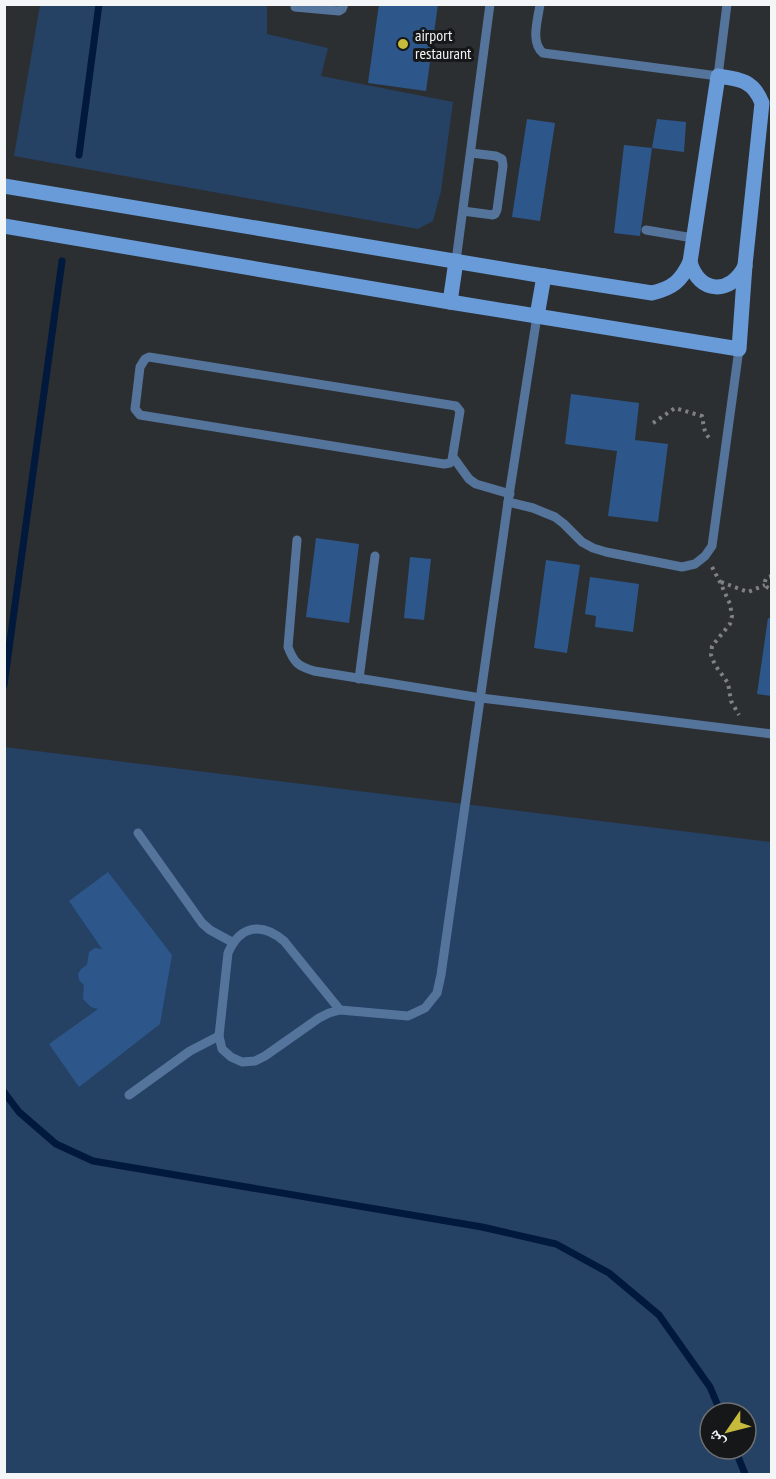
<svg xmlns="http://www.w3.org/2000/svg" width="776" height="1479" font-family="'PT Sans Narrow','Noto Naskh Arabic',sans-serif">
<rect width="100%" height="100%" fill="#2c2f32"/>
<g fill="#254164" fill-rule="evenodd">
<polygon points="40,5 267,5 267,34 328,48 321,76 453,102 441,191 433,221 418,229 14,156"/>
<path d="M4,747L771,842V1474H5ZM710,1413H746V1449H710Z"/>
</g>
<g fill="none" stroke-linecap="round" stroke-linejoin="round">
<g stroke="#00193c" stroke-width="7">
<polyline points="79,155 99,4"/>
<polyline points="4,685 62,261"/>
<polyline points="4,1092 19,1112 56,1144 93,1161 482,1227 556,1244 609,1273 659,1315 710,1387 721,1413"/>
<polyline points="735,1449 745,1474"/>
</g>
</g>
<g fill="#2d578a">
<polygon points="379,4 438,4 426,91 368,83"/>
<polygon points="527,119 555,123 540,221 512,217"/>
<polygon points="657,119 686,122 684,152 652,148"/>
<polygon points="624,145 652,148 640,236 614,233"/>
<polygon points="571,394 639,403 635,440 668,444 658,522 608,516 617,451 565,444"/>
<polygon points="316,538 359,544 349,623 306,617"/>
<polygon points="410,557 431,559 424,620 404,618"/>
<polygon points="546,560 580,565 567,653 534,648"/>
<polygon points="590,577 639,584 633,632 595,627 596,616 585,614"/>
<polygon points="768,618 772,619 772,696 757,694"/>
<polygon points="108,872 172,955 160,1024 79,1087 49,1044 98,1009 91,1007 83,999 84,985 79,980 78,974 81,969 87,965 89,952 95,948 102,949 69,901"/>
</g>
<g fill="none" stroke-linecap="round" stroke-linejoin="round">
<g stroke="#7f8184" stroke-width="4" stroke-dasharray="3 4.5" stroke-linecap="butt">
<path d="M653,423L675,408L702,416C704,426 703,432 711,440"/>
<polyline points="712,567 720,582 730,604 732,616 730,624 712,646 711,655 715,665 728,683 731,701 739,715"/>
<path d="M772,576L767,577C763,583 765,588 772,589"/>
<polyline points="721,582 748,592 765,585"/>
</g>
<g stroke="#55749b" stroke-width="9">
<path d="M540,4C538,20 530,42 543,53L718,76L727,4"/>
<polyline points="295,7 339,11 342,9 344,4"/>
<polyline points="463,211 493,215 495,214 497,210 503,166 502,159 496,156 471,153"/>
<polyline points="646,230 693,238"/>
<polyline points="456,261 490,4"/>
<polygon points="149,357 456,406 460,411 452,460 450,463 444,464 140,415 135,409 140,367 145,359"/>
<polyline points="453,457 469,479 476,484 510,494"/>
<polyline points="508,502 533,508 555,517 564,524 582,542 593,548 606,552 682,567 695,564 705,556 712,546 739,349"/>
<path d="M297,540L288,647C294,663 298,666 314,671L481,698L772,734"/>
<polyline points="359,679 375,556"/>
<polyline points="138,833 202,923 210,930 232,942"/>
<path d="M340,1010L284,941C262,922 240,925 228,953L219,1036L222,1049L231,1057L242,1062L255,1061L265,1056L319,1018L329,1013L340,1010L408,1016L425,1008L437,993L441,975L508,502L537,316"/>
<polyline points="129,1095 190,1051 219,1036"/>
</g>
<g stroke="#699bd8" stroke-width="15">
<path d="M4,186L544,276L652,293C673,288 681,281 690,262L718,76C739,79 753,80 762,103L745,265L739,349L450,302L4,226"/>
<path d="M690,262C699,294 731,295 745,266"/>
<polyline points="450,302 456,261"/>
<polyline points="537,316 544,276"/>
</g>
</g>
<circle fill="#c6bb3c" stroke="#151718" stroke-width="2" cx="403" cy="44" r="6"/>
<g text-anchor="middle" stroke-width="6" stroke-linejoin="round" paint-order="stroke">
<g font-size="16" fill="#f3f5f7" stroke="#151718" text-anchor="start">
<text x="415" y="41">airport<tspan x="415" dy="18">restaurant</tspan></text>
</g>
</g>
<rect width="776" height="1479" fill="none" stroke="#f3f5f7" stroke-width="12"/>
<g transform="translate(728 1431) rotate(235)"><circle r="28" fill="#151718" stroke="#6e7071" stroke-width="1.5"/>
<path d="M0-4.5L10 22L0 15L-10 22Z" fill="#c6bb3c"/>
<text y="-9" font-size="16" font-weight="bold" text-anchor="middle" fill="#f3f5f7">ش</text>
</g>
</svg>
